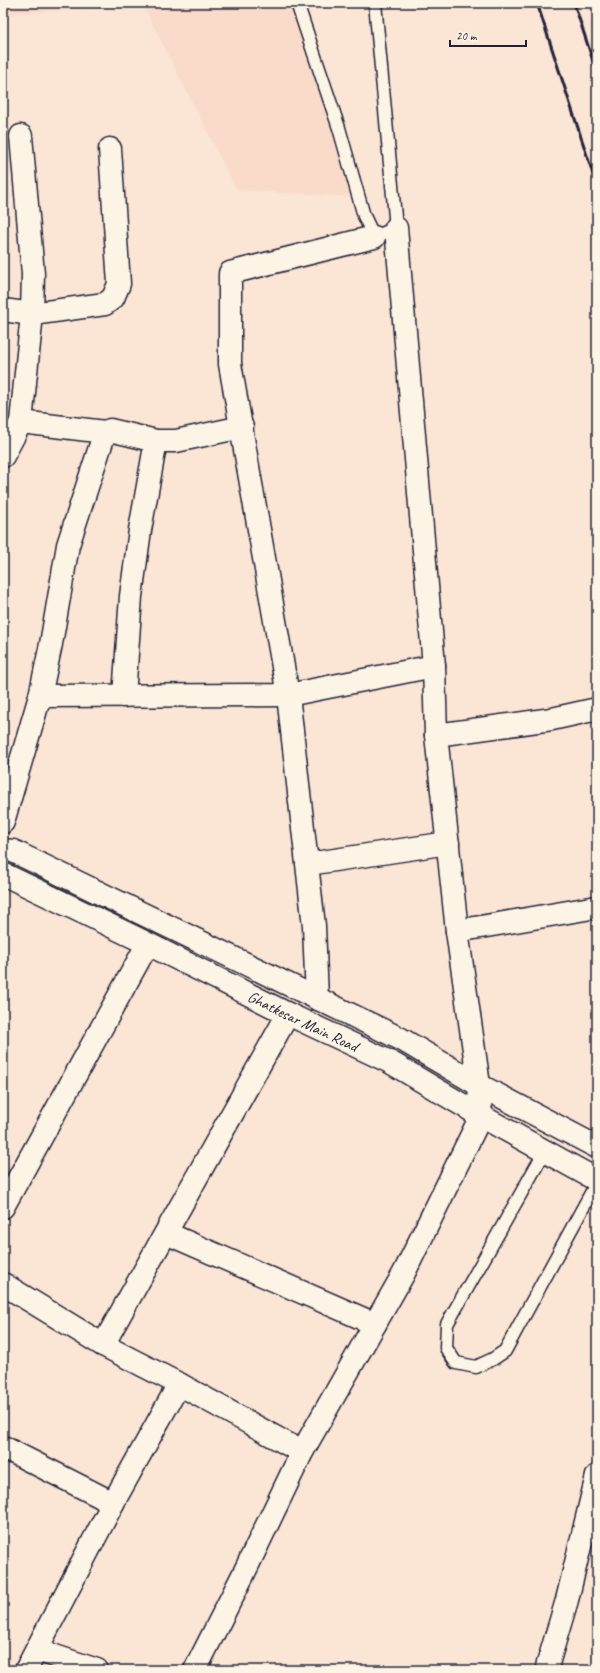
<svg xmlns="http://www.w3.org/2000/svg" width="600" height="1673" font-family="Caveat,sans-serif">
<rect width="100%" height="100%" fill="#fbe5d4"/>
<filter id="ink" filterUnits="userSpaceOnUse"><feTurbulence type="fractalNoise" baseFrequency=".025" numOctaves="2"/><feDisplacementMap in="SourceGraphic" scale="8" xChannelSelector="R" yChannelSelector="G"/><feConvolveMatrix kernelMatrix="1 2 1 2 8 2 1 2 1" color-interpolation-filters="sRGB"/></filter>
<g filter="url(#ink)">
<polygon fill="#fadac8" points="3,3 293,3 358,197 237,190 143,5 3,14"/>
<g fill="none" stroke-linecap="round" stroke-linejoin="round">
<g stroke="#22223b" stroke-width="15">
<g id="lane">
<polyline points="297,3 339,128 364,216 374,237 396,228 375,3"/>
<polyline points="545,1151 447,1324 446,1348 456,1363 476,1367 493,1359 505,1351 597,1182"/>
</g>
</g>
<g stroke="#22223b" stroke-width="25">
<g id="street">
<polyline points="3,310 32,314 105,304 113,298 119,284 110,149"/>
<polyline points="21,422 105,432"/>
<polyline points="3,456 21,422 32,314 33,274 21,136"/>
<polyline points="40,696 288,695 434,666"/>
<polyline points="124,696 131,596 140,530 156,441"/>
<polyline points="436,735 552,719 597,709"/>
<polyline points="3,822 40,696 51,644 68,545 105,432 110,430 156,441 176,441 242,427"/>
<polyline points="308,864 448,843"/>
<polyline points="457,931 597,907"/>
<polyline points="317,999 314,926 288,695 230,364 230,273 374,237"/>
<polyline points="288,1014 103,1345 179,1384 302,1452"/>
<polyline points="3,1207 147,945"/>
<polyline points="166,1233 375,1324"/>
<polyline points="3,1284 103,1345"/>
<polyline points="3,1447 113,1503"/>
<polyline points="37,1650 97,1670"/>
<polyline points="26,1670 113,1503 179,1384"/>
<polyline points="195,1670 243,1575 302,1452 404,1273 481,1116 479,1085 457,931 436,735 434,666 396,228"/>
<polyline points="549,1670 547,1667 567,1600 597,1476"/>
</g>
</g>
<g stroke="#22223b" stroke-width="25">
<g id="secondary">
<polyline points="3,850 13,851 401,1039 479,1085 597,1147"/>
<path id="s1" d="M3,874L136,938L288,1014L390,1062L481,1116L597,1180"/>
</g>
</g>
<use href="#lane" stroke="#fcf5e5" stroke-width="12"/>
<use href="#street" stroke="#fcf5e5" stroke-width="22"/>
<use href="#secondary" stroke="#fcf5e5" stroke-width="22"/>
<g stroke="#22223b" stroke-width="3">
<polyline points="537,3 597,186"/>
<polyline points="574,3 597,73"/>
</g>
</g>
</g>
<g text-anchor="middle" stroke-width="3.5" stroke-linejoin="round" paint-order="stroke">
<g font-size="16" fill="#22223b" stroke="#fcf5e5">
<text dy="6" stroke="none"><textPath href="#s1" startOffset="334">Ghatkesar Main Road</textPath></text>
</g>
</g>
<rect width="600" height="1673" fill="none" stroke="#fcf5e5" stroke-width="16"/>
<rect x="8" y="8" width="584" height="1657" fill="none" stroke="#22223b" stroke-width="1.5" filter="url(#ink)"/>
<path d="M450 40v6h76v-6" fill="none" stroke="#22223b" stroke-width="2"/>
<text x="456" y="40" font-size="12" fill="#22223b" stroke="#fcf5e5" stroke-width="3" paint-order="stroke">20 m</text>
</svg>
